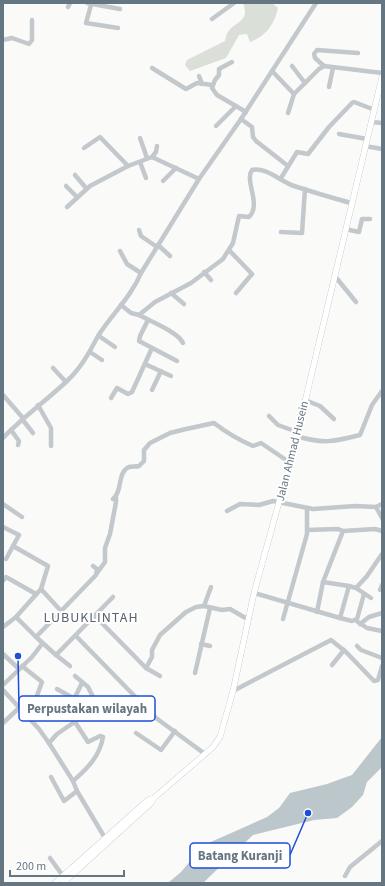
<svg xmlns="http://www.w3.org/2000/svg" width="385" height="886" font-family="'Source Sans 3',sans-serif">
<rect width="100%" height="100%" fill="#fafaf8"/>
<path fill="#dadfd7" d="M243,3H272L278,8C274,25 266,36 250,42L247,34L239,35L226,58L190,71L185,65L187,60L225,41C226,38 226,34 228,32C237,20 250,22 243,3Z"/>
<polygon fill="#bbc7cb" points="382,737 382,767 367,782 363,795 352,807 337,818 314,820 253,835 203,883 168,883 181,872 204,845 267,817 279,808 290,793 327,784 352,775"/>
<g fill="none" stroke-linecap="round" stroke-linejoin="round">
<g stroke="#b5babe" stroke-width="6">
<g id="major">
<polyline points="55,883 148,800 154,798"/>
<polyline points="63,883 151,803 154,798 213,747 220,737 233,691 254,593 295,444 382,77"/>
</g>
</g>
<g stroke="#c3c8cc" stroke-width="4.5">
<polyline points="87,3 120,9"/>
<polyline points="91,5 86,23 118,28"/>
<polyline points="68,7 70,3"/>
<polyline points="212,19 234,3"/>
<polyline points="3,40 12,38 29,44 32,40 32,20"/>
<polyline points="232,62 219,69 219,75 215,80 212,88 217,95 246,112"/>
<polyline points="292,66 305,83"/>
<polyline points="324,66 315,58 314,54 317,50 358,53"/>
<polyline points="152,68 186,89 197,83 212,85"/>
<polyline points="272,71 294,94 319,69 324,66 382,73"/>
<polyline points="199,76 202,84"/>
<polyline points="329,87 333,68"/>
<polyline points="288,113 294,94"/>
<polyline points="241,119 252,127 253,137 256,141 288,166"/>
<polyline points="372,122 382,123"/>
<polyline points="216,126 236,106"/>
<polyline points="339,134 367,139"/>
<polyline points="140,138 147,158"/>
<polyline points="365,146 382,149"/>
<polyline points="84,148 100,137 128,166"/>
<polyline points="152,157 199,179"/>
<polyline points="140,162 146,178"/>
<polyline points="75,175 86,188"/>
<polyline points="281,178 297,152 308,154 329,127 352,103 354,102 375,110"/>
<polyline points="163,181 176,168"/>
<polyline points="66,186 77,197"/>
<polyline points="67,207 90,186 128,166 152,157 156,152 157,146"/>
<polyline points="345,229 359,232 362,219 370,219"/>
<polyline points="139,230 141,236 157,247"/>
<polyline points="281,232 302,233 305,189"/>
<polyline points="158,245 170,256"/>
<polyline points="229,250 252,274 236,293"/>
<polyline points="120,251 127,264 141,273"/>
<polyline points="204,272 211,280"/>
<polyline points="334,275 356,302"/>
<polyline points="171,293 184,304"/>
<path d="M121,305L131,313L139,315L155,302L191,283L223,259L233,243L239,216L249,217C262,204 244,181 252,170C267,167 281,182 294,186C313,192 332,198 351,203"/>
<path d="M139,315C150,321 178,332 183,343"/>
<polyline points="148,320 140,336 139,341 177,361"/>
<polyline points="99,336 115,347"/>
<polyline points="90,352 102,360"/>
<polyline points="145,364 171,376"/>
<polyline points="53,368 66,382"/>
<polyline points="152,390 161,371"/>
<polyline points="3,395 23,418"/>
<polyline points="111,398 117,388 128,394 132,392 152,348"/>
<polyline points="305,400 320,406 334,419"/>
<polyline points="38,405 51,428 51,446"/>
<polyline points="269,416 278,425 297,432"/>
<polyline points="22,419 33,433"/>
<polyline points="11,430 19,441 18,445"/>
<path d="M296,436C323,444 333,442 360,435L372,405L382,391"/>
<path d="M3,438C23,417 46,401 67,381C81,368 89,353 98,336C112,314 131,297 141,273L199,179L241,119L316,3"/>
<path d="M113,499C123,491 117,472 129,467C132,466 136,467 139,466L144,461V450L150,443L170,433L186,429L214,423C227,433 239,440 253,446L261,443L289,462"/>
<polyline points="3,504 22,517"/>
<polyline points="376,507 382,518"/>
<polyline points="227,511 240,504 259,505 273,501 313,509 355,506 376,507 382,504"/>
<polyline points="3,527 19,535 6,559"/>
<polyline points="307,530 338,529 343,531"/>
<polyline points="13,546 48,566 41,589 16,617 36,637"/>
<polyline points="93,566 97,569 96,575 36,637 56,655 113,597"/>
<polyline points="97,573 105,562 105,548 110,534 116,502 116,497"/>
<polyline points="3,581 6,577 36,594"/>
<polyline points="323,582 349,586"/>
<polyline points="356,588 371,598"/>
<polyline points="41,589 61,611"/>
<polyline points="380,590 382,585"/>
<polyline points="254,593 340,618 349,586 356,588 367,576 382,554"/>
<polyline points="204,606 211,587"/>
<polyline points="317,612 323,582 343,531 375,529 382,531"/>
<polyline points="95,616 146,668 160,676"/>
<polyline points="340,618 352,621 357,619 364,594"/>
<polyline points="283,619 307,534 307,508"/>
<polyline points="355,620 367,628 382,631"/>
<polyline points="360,624 369,617 382,613"/>
<polyline points="3,627 16,617"/>
<polyline points="76,636 156,718 205,754"/>
<polyline points="201,644 210,646"/>
<polyline points="357,646 361,650 382,658"/>
<polyline points="3,654 19,669"/>
<polyline points="56,655 70,666"/>
<polyline points="332,665 344,650"/>
<polyline points="22,666 42,682 35,701 24,713"/>
<polyline points="146,668 152,657 152,650 160,635 186,612 196,607 204,606 222,610 230,609 249,620"/>
<polyline points="195,673 210,608"/>
<polyline points="75,676 88,687 98,707"/>
<polyline points="3,685 32,657 42,644"/>
<polyline points="57,689 75,699"/>
<polyline points="3,690 39,729 49,743 73,781 77,791 105,838"/>
<polyline points="233,691 331,640 346,652 374,681 378,680 382,666"/>
<polyline points="67,713 82,683"/>
<polyline points="3,723 19,708"/>
<polyline points="136,733 161,750 175,731"/>
<polyline points="49,743 57,734 107,700 115,701 123,710"/>
<polyline points="51,777 64,801 77,791"/>
<path d="M73,781C87,769 100,756 103,737L100,736L88,742L75,722"/>
<polyline points="50,858 63,876"/>
<polyline points="345,876 350,867 382,841"/>
</g>
<use href="#major" stroke="#fff" stroke-width="5.5"/>
</g>
<g text-anchor="middle" stroke-width="4" stroke-linejoin="round" paint-order="stroke">
<g font-size="12" fill="#657683" stroke="#fff">
<text transform="translate(292 451) rotate(-76)" y="4">Jalan Ahmad Husein</text>
</g>
<g font-size="14" letter-spacing="1" fill="#57646e" stroke="#fff">
<text x="91" y="622">LUBUKLINTAH</text>
</g>
</g>
<path fill="none" stroke="#1d4ed8" stroke-width="1.5" d="M18 656L19 709M308 813L290 855"/>
<g fill="#1d4ed8" stroke="#fff" stroke-width="1.5">
<circle cx="18" cy="656" r="4"/>
<circle cx="308" cy="813" r="4"/>
</g>
<g fill="#fff" stroke="#1d4ed8" stroke-width="1.5">
<rect x="19" y="696" width="136" height="25" rx="4"/>
<rect x="190" y="843" width="100" height="25" rx="4"/>
</g>
<g font-size="13" text-anchor="middle" font-weight="bold" fill="#657683">
<text x="87" y="713">Perpustakan wilayah</text>
<text x="240" y="860">Batang Kuranji</text>
</g>
<rect width="385" height="886" fill="none" stroke="#657683" stroke-width="8"/>
<path d="M10 870v6h114v-6" fill="none" stroke="#657683" stroke-width="2"/>
<text x="16" y="870" font-size="12" fill="#657683" stroke="#ffffff" stroke-width="3" paint-order="stroke">200 m</text>
</svg>
